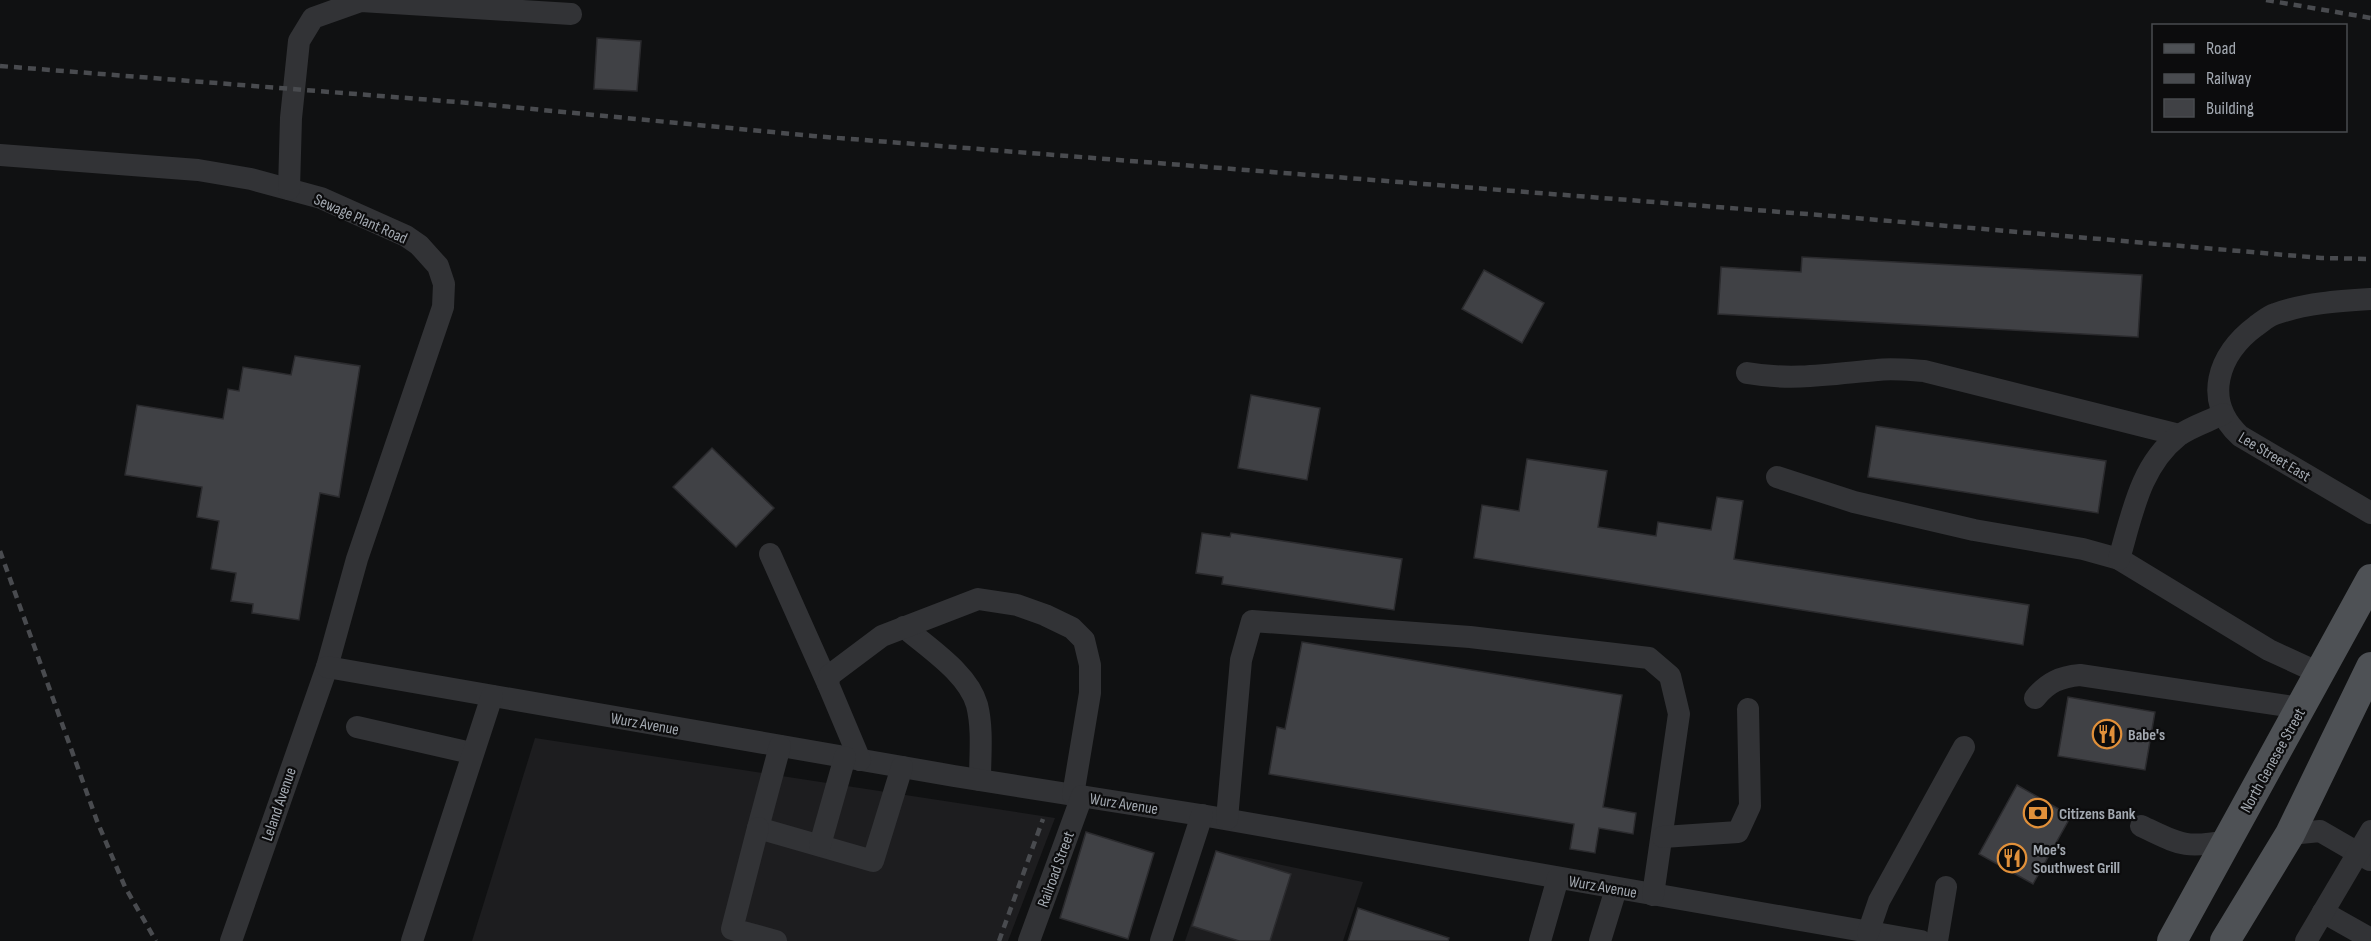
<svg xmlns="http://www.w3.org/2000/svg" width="2371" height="941" font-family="'Sofia Sans Condensed',sans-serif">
<rect width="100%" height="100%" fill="#101112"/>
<g fill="#1d1d1f">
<polygon points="535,738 1055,818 1008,941 472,941"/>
<polygon points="1216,851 1363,882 1343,941 1185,941"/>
</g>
<g fill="#404145" stroke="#2b2b2e" stroke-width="1.5">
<polygon points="597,38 641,41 637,91 594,89"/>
<polygon points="1802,257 2142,275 2138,337 1718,314 1721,267 1801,272"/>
<polygon points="1484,270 1544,303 1522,343 1462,309"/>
<polygon points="295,356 360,366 339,497 320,493 299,620 252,613 253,604 231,601 236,573 211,569 219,521 197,517 202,487 125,475 137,405 223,419 228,389 239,391 243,367 291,375"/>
<polygon points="1251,395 1320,408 1307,480 1238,468"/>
<polygon points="1876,426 2106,461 2098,513 1868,477"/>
<polygon points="712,448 774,508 736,547 673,487"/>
<polygon points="1527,459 1607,471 1598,527 1656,536 1658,522 1711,530 1717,497 1743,501 1734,559 2029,605 2023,645 1474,558 1482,505 1519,511"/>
<polygon points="1202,533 1230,537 1231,533 1402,559 1394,610 1222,584 1223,577 1196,573"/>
<polygon points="1302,642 1622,695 1603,807 1636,813 1633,834 1599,828 1595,853 1570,849 1574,824 1269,774 1277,727 1285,729"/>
<polygon points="2068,697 2155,712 2145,770 2058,756"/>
<polygon points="2017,785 2071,816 2033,884 1979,854"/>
<polygon points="1086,832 1154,853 1128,939 1060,918"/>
<polygon points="1216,851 1291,874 1270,941 1239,941 1192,926"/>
<polygon points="1358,908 1449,938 1448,941 1348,941"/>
</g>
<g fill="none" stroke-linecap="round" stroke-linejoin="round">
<g stroke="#323336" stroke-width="22">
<polyline points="0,155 198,170 251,179 321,198 406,236 419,245 438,266 444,284 443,307 357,559 327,667 231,941"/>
<polyline points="289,189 291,118 299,41 313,18 361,1 571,14"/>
<path d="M2371,299C2339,301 2306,303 2275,314C2268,316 2262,322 2256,326C2218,354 2202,401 2240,436L2371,513"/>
<path d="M1747,373C1792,381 1832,374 1877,370C1892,368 1908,370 1924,371L2179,435"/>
<polyline points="1777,477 1854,502 1974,530 2083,549 2119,559 2269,650 2319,673"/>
<polyline points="770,554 828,684"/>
<path d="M2119,559C2132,515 2140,466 2178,436C2190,427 2209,421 2223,414"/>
<path d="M904,627C928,648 968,673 977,705C983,729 980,756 980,780"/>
<polyline points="327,667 954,776 1207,816 1921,941"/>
<path d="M2035,698C2048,682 2060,677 2080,675L2301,708"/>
<polyline points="357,727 471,753"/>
<polyline points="780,746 758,828 873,861 902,767"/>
<polyline points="860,760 828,684 830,675 882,636 978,599 1017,605 1045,615 1072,628 1084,640 1090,665 1090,693 1073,795"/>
<polyline points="1227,819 1241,660 1252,621 1470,637 1649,658 1670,676 1679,714 1653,895"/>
<path d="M2141,826C2180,844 2183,849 2227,841"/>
<polyline points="758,828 732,929 776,941"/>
<polyline points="2290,834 2320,831 2370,860"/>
<polyline points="1663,837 1738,832 1750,806 1748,709"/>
<polyline points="820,845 845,757"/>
<polyline points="2323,912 2371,939"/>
<polyline points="1868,933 1879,901 1964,747"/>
<polyline points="412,941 492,696"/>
<polyline points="1029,941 1082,796"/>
<polyline points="1161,941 1202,815"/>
<polyline points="1540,941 1558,878"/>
<polyline points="1600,941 1616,889"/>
<polyline points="1937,941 1946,887"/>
<polyline points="2306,941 2371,831"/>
</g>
<g stroke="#4e5155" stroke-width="30">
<polyline points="2172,941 2371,579"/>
<polyline points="2225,941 2290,834 2371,667"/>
</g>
<g stroke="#494b4f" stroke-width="4.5" stroke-dasharray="8 6" stroke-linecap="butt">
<polyline points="2266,0 2371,18"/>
<polyline points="0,66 470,103 813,136 1832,216 2321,258 2371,259"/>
<polyline points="0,551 97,821 125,887 156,941"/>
<polyline points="999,941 1043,819"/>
</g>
</g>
<defs>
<g id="restaurant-ring" transform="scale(1.5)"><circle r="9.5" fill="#0c0c0d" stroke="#e1903a" stroke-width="1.5"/><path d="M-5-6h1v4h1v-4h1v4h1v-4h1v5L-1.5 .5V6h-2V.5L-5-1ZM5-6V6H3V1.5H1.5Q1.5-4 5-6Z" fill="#e1903a"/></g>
<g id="bank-ring" transform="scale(1.5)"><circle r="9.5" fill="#0c0c0d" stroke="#e1903a" stroke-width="1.5"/><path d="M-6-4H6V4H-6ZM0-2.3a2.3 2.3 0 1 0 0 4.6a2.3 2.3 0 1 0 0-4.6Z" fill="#e1903a"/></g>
</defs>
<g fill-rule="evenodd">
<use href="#restaurant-ring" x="2107" y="734"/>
<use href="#bank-ring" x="2038" y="813"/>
<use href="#restaurant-ring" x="2012" y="858"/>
</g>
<g text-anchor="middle" stroke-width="4.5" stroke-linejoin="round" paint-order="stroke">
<g font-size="16" fill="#a3a9b1" stroke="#0c0c0d">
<text transform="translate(361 218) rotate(24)" y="6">Sewage Plant Road</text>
<text transform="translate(2275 456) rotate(31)" y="6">Lee Street East</text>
<text transform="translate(645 723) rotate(10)" y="6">Wurz Avenue</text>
<text transform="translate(2272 760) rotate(-61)" y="6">North Genesee Street</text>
<text transform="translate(1124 803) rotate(9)" y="6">Wurz Avenue</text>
<text transform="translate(278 804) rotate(-71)" y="6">Leland Avenue</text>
<text transform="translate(1055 869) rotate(-70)" y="6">Railroad Street</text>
<text transform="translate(1603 886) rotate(10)" y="6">Wurz Avenue</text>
</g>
<g font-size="16" font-weight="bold" fill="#a3a9b1" stroke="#0c0c0d" text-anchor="start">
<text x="2128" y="740">Babe's</text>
<text x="2059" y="819">Citizens Bank</text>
<text x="2033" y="855">Moe's<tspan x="2033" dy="18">Southwest Grill</tspan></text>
</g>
</g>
<rect x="2152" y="24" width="195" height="108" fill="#0c0c0d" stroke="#484b4f" stroke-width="1.5"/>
<rect x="2164" y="44" width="30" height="9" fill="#4e5155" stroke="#484b4f" stroke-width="1.5"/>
<text x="2206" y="54" font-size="18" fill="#a3a9b1">Road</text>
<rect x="2164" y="74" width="30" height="9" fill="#494b4f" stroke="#484b4f" stroke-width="1.5"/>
<text x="2206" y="84" font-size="18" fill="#a3a9b1">Railway</text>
<rect x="2164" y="99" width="30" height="18" fill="#404145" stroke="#484b4f" stroke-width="1.5"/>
<text x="2206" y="114" font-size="18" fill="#a3a9b1">Building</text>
</svg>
